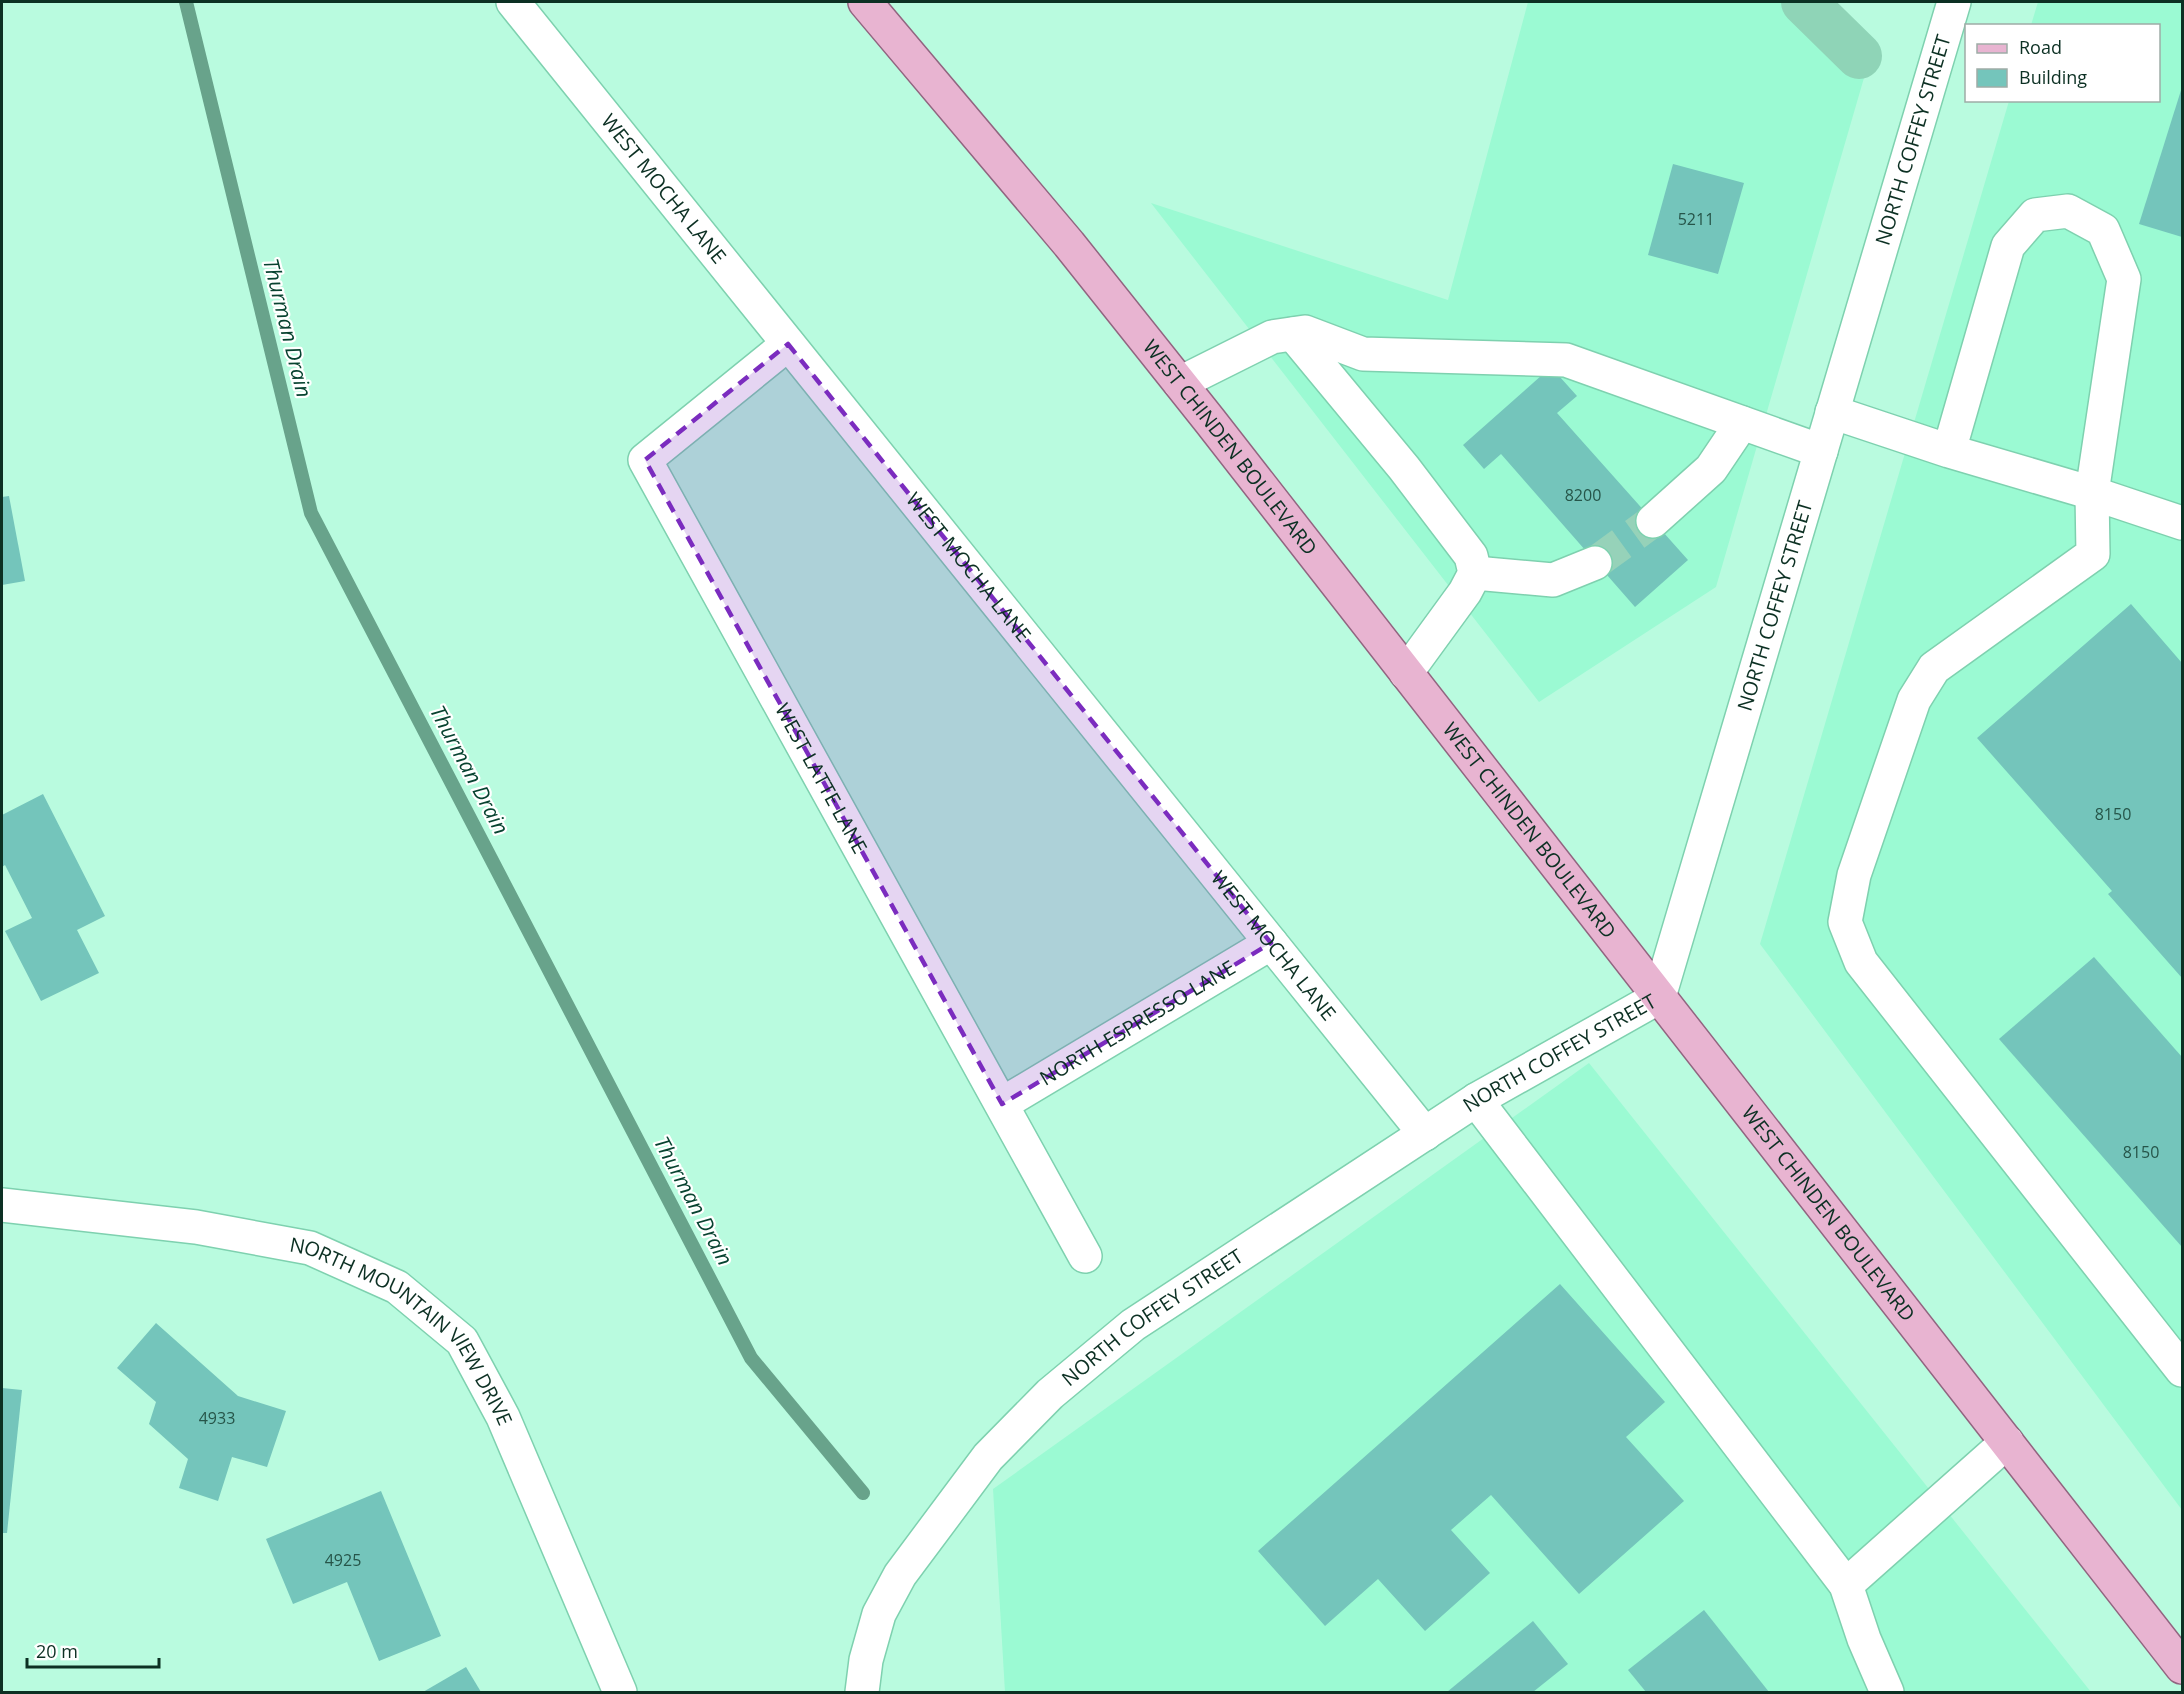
<svg xmlns="http://www.w3.org/2000/svg" width="2184" height="1694" font-family="'Open Sans',sans-serif">
<rect width="100%" height="100%" fill="#b9fbdf"/>
<g fill="#9bfad3">
<polygon points="1528,2 1821,2 1875,40 1716,587 1539,702 1151,203 1448,300"/>
<polygon points="2038,2 2182,2 2182,1510 1760,944 2009,101 2158,100 2158,26 2031,25"/>
<polygon points="1589,1063 2091,1692 1005,1692 993,1489"/>
</g>
<g fill="none" stroke-linecap="round" stroke-linejoin="round">
<polyline stroke="#68a38b" stroke-width="14" points="186,2 311,513 751,1358 863,1493"/>
<polyline stroke="#8fd4b7" stroke-width="46" points="1804,2 1859,56"/>
</g>
<g fill="#74c5bb">
<polygon points="2182,87 2182,237 2139,224"/>
<polygon points="1673,164 1744,183 1718,274 1648,255"/>
<polygon points="1551,367 1577,396 1557,413 1688,560 1635,607 1501,454 1484,469 1463,445"/>
<polygon points="9,496 25,581 2,585 2,497"/>
<polygon points="2131,604 2182,663 2182,978 2108,894 2112,891 1977,738"/>
<polygon points="43,794 105,916 77,930 99,973 41,1001 5,931 32,918 5,865 2,867 2,815"/>
<polygon points="2094,957 2182,1057 2182,1247 1999,1039"/>
<polygon points="1560,1284 1665,1402 1626,1437 1684,1501 1579,1594 1491,1495 1451,1530 1490,1573 1425,1631 1378,1579 1325,1626 1258,1551"/>
<polygon points="156,1323 238,1396 286,1411 267,1467 232,1457 218,1501 179,1488 188,1459 149,1424 156,1402 117,1368"/>
<polygon points="2,1388 22,1390 7,1533 2,1533"/>
<polygon points="381,1491 441,1636 379,1661 347,1582 293,1604 266,1539"/>
<polygon points="1704,1610 1769,1692 1646,1692 1628,1670"/>
<polygon points="1533,1621 1568,1664 1533,1692 1447,1692"/>
<polygon points="466,1667 481,1692 423,1692"/>
</g>
<g fill="none" stroke-linecap="round" stroke-linejoin="round">
<polyline stroke="#96d2b9" stroke-width="33" stroke-dasharray="33 16" stroke-linecap="butt" points="1595,563 1653,521"/>
<g stroke="#7ed1af" stroke-width="36">
<g id="minor">
<path id="s1" d="M513,2L1425,1134"/>
<polyline points="1293,334 1404,468 1471,556 1475,573 1465,592 1406,673"/>
<path id="s2" d="M788,344L645,460L1085,1256"/>
<polyline points="1180,383 1272,337 1305,332 1363,354 1566,360 1821,451"/>
<polyline points="1832,412 1949,451 2092,493 2124,279 2103,230 2068,211 2035,215 2008,246 1949,451"/>
<polyline points="1653,521 1711,469 1742,423"/>
<polyline points="2182,523 2092,493 2093,554 1934,668 1914,700 1854,875 1845,922 1861,962 2182,1370"/>
<polyline points="1475,573 1553,580 1595,563"/>
<polyline points="1476,1100 1846,1585 1864,1639 1887,1692"/>
<path id="s3" d="M1002,1104L1271,943"/>
<path id="s4" d="M2,1205L196,1227L310,1248L397,1287L462,1341L503,1417L620,1692"/>
<polyline points="1846,1585 2007,1442"/>
<path id="s5" d="M862,1692L866,1660L879,1614L900,1575L988,1457L1050,1394L1133,1325L1476,1100L1659,997L1954,2"/>
</g>
</g>
<g stroke="#916580" stroke-width="36">
<g id="major">
<path id="s6" d="M865,2L1069,244L1210,421L2182,1667"/>
</g>
</g>
<use href="#minor" stroke="#fff" stroke-width="33"/>
<use href="#major" stroke="#e8b4d1" stroke-width="33"/>
</g>
<path fill="#7b2cbf" fill-opacity="0.2" stroke="#7b2cbf" stroke-width="4.5" stroke-dasharray="12 8" stroke-linejoin="round" d="M788,344L1271,943L1002,1104L645,460Z"/>
<g text-anchor="middle" stroke-width="4.5" stroke-linejoin="round" paint-order="stroke">
<g font-size="16" fill="#265549">
<text x="1696" y="225">5211</text>
<text x="1583" y="501">8200</text>
<text x="2113" y="820">8150</text>
<text x="2141" y="1158">8150</text>
<text x="217" y="1424">4933</text>
<text x="343" y="1566">4925</text>
</g>
<g font-size="20" fill="#0c3023" stroke="#fff">
<text dy="7" stroke="none"><textPath href="#s5" startOffset="1982">NORTH COFFEY STREET</textPath></text>
<text dy="7" stroke="none"><textPath href="#s1" startOffset="240">WEST MOCHA LANE</textPath></text>
<text dy="7" stroke="none"><textPath href="#s6" startOffset="576">WEST CHINDEN BOULEVARD</textPath></text>
<text dy="7" stroke="none"><textPath href="#s1" startOffset="726">WEST MOCHA LANE</textPath></text>
<text dy="7" stroke="none"><textPath href="#s5" startOffset="1496">NORTH COFFEY STREET</textPath></text>
<text dy="7" stroke="none"><textPath href="#s2" startOffset="548">WEST LATTE LANE</textPath></text>
<text dy="7" stroke="none"><textPath href="#s6" startOffset="1062">WEST CHINDEN BOULEVARD</textPath></text>
<text dy="7" stroke="none"><textPath href="#s1" startOffset="1212">WEST MOCHA LANE</textPath></text>
<text dy="7" stroke="none"><textPath href="#s3" startOffset="158">NORTH ESPRESSO LANE</textPath></text>
<text dy="7" stroke="none"><textPath href="#s5" startOffset="974">NORTH COFFEY STREET</textPath></text>
<text dy="7" stroke="none"><textPath href="#s6" startOffset="1548">WEST CHINDEN BOULEVARD</textPath></text>
<text dy="7" stroke="none"><textPath href="#s5" startOffset="488">NORTH COFFEY STREET</textPath></text>
<text dy="7" stroke="none"><textPath href="#s4" startOffset="438">NORTH MOUNTAIN VIEW DRIVE</textPath></text>
</g>
<g font-size="21" font-style="italic" fill="#074330" stroke="#fff">
<text transform="translate(287 328) rotate(76)" y="7">Thurman Drain</text>
<text transform="translate(469 770) rotate(62)" y="7">Thurman Drain</text>
<text transform="translate(693 1201) rotate(62)" y="7">Thurman Drain</text>
</g>
</g>
<rect width="2184" height="1694" fill="none" stroke="#0c3023" stroke-width="6"/>
<rect x="1965" y="24" width="195" height="78" fill="#ffffff" stroke="#9eaca7" stroke-width="1.5"/>
<rect x="1977" y="44" width="30" height="9" fill="#e8b4d1" stroke="#9eaca7" stroke-width="1.5"/>
<text x="2019" y="54" font-size="18" fill="#0c3023">Road</text>
<rect x="1977" y="69" width="30" height="18" fill="#74c5bb" stroke="#9eaca7" stroke-width="1.5"/>
<text x="2019" y="84" font-size="18" fill="#0c3023">Building</text>
<path d="M27 1658v9h132v-9" fill="none" stroke="#0c3023" stroke-width="3"/>
<text x="36" y="1658" font-size="18" fill="#0c3023" stroke="#ffffff" stroke-width="4.5" paint-order="stroke">20 m</text>
</svg>
